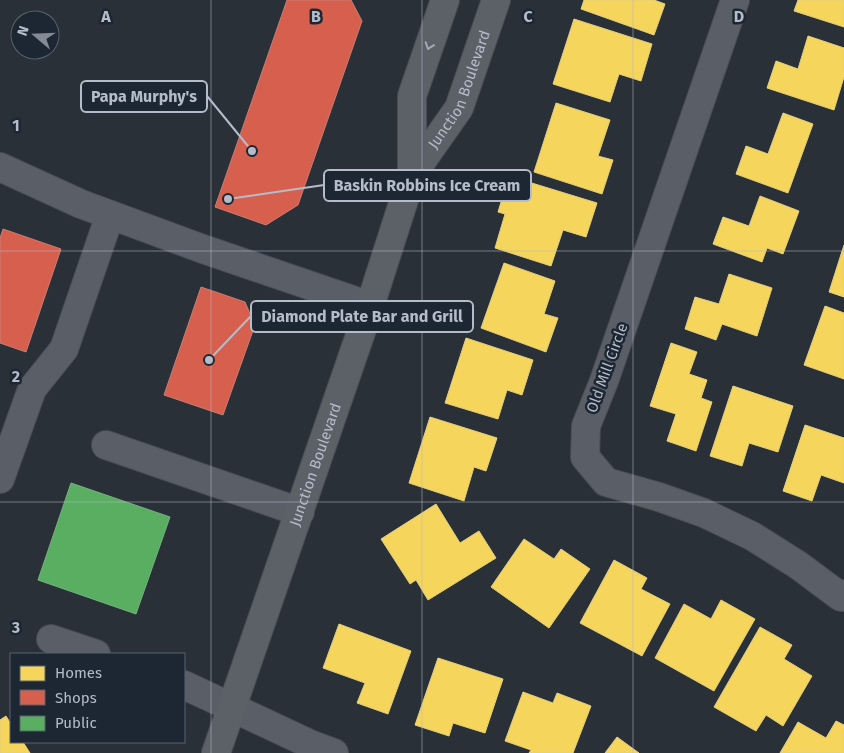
<svg xmlns="http://www.w3.org/2000/svg" width="844" height="753" font-family="'Fira Sans',sans-serif">
<rect width="100%" height="100%" fill="#2a3038"/>
<g fill="#f6d55c" stroke="#e2ce7d">
<polygon points="584,0 654,0 665,4 654,35 581,9"/>
<polygon points="798,0 844,0 844,27 794,11"/>
<polygon points="574,19 652,44 641,81 619,74 610,102 553,84"/>
<polygon points="808,36 844,48 844,77 834,110 767,88 776,61 798,69"/>
<polygon points="556,103 610,120 598,156 613,160 602,194 534,172"/>
<polygon points="783,113 813,124 788,193 736,174 746,146 768,154"/>
<polygon points="509,176 597,203 586,237 563,230 551,266 495,248 505,214 498,212"/>
<polygon points="760,196 799,211 783,254 767,248 762,262 713,244 723,217 749,226"/>
<polygon points="844,245 844,297 829,292"/>
<polygon points="504,263 555,281 544,314 558,318 546,352 481,328"/>
<polygon points="729,274 772,288 757,336 722,324 716,340 685,329 695,297 719,304"/>
<polygon points="825,306 844,313 844,379 804,365"/>
<polygon points="466,338 533,360 522,395 507,390 498,419 445,403"/>
<polygon points="671,343 697,352 689,374 707,380 701,398 712,402 696,451 667,441 676,414 650,406"/>
<polygon points="733,386 793,406 778,452 749,443 742,466 710,456"/>
<polygon points="430,417 497,438 486,471 474,467 464,501 409,483"/>
<polygon points="805,425 844,438 844,483 821,475 812,501 783,491"/>
<polygon points="436,504 460,543 479,531 496,558 428,600 416,580 410,584 381,539"/>
<polygon points="524,539 554,559 561,549 590,569 549,628 491,587"/>
<polygon points="614,560 647,578 641,589 670,604 642,656 580,623"/>
<polygon points="721,600 755,619 714,691 655,658 684,604 711,619"/>
<polygon points="339,624 411,651 388,714 357,703 365,683 323,668"/>
<polygon points="760,627 792,645 784,659 812,676 783,726 766,715 756,731 714,707"/>
<polygon points="438,658 503,679 485,733 453,723 449,736 415,725"/>
<polygon points="523,692 553,703 557,693 591,706 573,753 529,753 531,750 505,741"/>
<polygon points="6,716 11,724 11,742 23,742 30,753 0,753 0,720"/>
<polygon points="836,721 844,725 844,753 780,753 798,722 826,738"/>
<polygon points="617,737 639,753 605,753"/>
</g>
<g fill="#d6604d" stroke="#cc7c72">
<polygon points="287,0 351,0 362,21 298,205 266,225 215,207"/>
<polygon points="3,229 61,249 26,352 0,343 0,238"/>
<polygon points="201,287 245,302 255,325 223,415 164,395"/>
</g>
<polygon fill="#5aae61" stroke="#75b280" points="71,483 170,517 136,614 38,580"/>
<g fill="none" stroke-linecap="round" stroke-linejoin="round">
<g stroke="#484c53" stroke-width="30">
<g id="minor">
<polyline points="735,0 604,381 586,426 585,457 606,482 659,497 704,513 752,536 798,565 841,597 844,594"/>
<polyline points="0,167 81,204 203,249 370,306"/>
<polyline points="106,445 300,512"/>
<polyline points="0,479 32,389 64,349 110,215"/>
<polyline points="51,639 96,654"/>
<polyline points="184,685 310,744 334,753"/>
</g>
</g>
<g stroke="#484c55" stroke-width="30">
<g id="major">
<polyline points="412,175 412,96 445,0"/>
<path id="s1" d="M216,753L370,306L412,175L459,108L496,0"/>
</g>
</g>
<use href="#minor" stroke="#5a5e66" stroke-width="28"/>
<use href="#major" stroke="#5c6168" stroke-width="28"/>
</g>
<defs><path id="oneway-chevron" d="M-2-3.5L2.5 0L-2 3.5" fill="none" stroke-width="1.6" stroke-linecap="round" stroke-linejoin="round" transform="scale(1.25)"/></defs>
<use stroke="#a2aab6" href="#oneway-chevron" transform="translate(429 46) rotate(109)"/>
<path fill="none" stroke="#b4bcc9" stroke-width="1" stroke-opacity="0.55" d="M211,0V753M422,0V753M633,0V753M0,251H844M0,502H844"/>
<g text-anchor="middle" stroke-width="5" stroke-linejoin="round" paint-order="stroke">
<g font-size="15" fill="#b4bcc9" stroke="#1d2633">
<text dy="5" stroke="none"><textPath href="#s1" startOffset="709">Junction Boulevard</textPath></text>
<text transform="translate(607 368) rotate(-70)" y="5">Old Mill Circle</text>
<text dy="5" stroke="none"><textPath href="#s1" startOffset="305">Junction Boulevard</textPath></text>
</g>
</g>
<g font-size="16" text-anchor="middle" font-weight="bold" fill="#b4bcc9" stroke="#1d2633" stroke-width="5" stroke-linejoin="round" paint-order="stroke">
<text x="106" y="22">A</text>
<text x="316" y="22">B</text>
<text x="528" y="22">C</text>
<text x="739" y="22">D</text>
<text x="16" y="131">1</text>
<text x="16" y="382">2</text>
<text x="16" y="633">3</text>
</g>
<path fill="none" stroke="#b4bcc9" stroke-width="2" d="M252 151L207 96M228 199L324 185M209 360L251 316"/>
<g fill="#b4bcc9" stroke="#1d2633" stroke-width="2">
<circle cx="252" cy="151" r="5"/>
<circle cx="228" cy="199" r="5"/>
<circle cx="209" cy="360" r="5"/>
</g>
<g fill="#1d2633" stroke="#b4bcc9" stroke-width="2">
<rect x="81" y="81" width="126" height="31" rx="5"/>
<rect x="324" y="170" width="207" height="31" rx="5"/>
<rect x="251" y="301" width="222" height="31" rx="5"/>
</g>
<g font-size="16" text-anchor="middle" font-weight="bold" fill="#b4bcc9">
<text x="144" y="102">Papa Murphy's</text>
<text x="427" y="191">Baskin Robbins Ice Cream</text>
<text x="362" y="322">Diamond Plate Bar and Grill</text>
</g>
<rect x="10" y="653" width="175" height="90" fill="#1d2633" stroke="#59626f"/>
<rect x="20" y="666" width="25" height="15" fill="#f6d55c" stroke="#59626f"/>
<text x="55" y="678" font-size="15" fill="#b4bcc9">Homes</text>
<rect x="20" y="690" width="25" height="15" fill="#d6604d" stroke="#59626f"/>
<text x="55" y="703" font-size="15" fill="#b4bcc9">Shops</text>
<rect x="20" y="716" width="25" height="15" fill="#5aae61" stroke="#59626f"/>
<text x="55" y="728" font-size="15" fill="#b4bcc9">Public</text>
<g transform="translate(35 35) rotate(289)"><circle r="24" fill="#1d2633" stroke="#59626f"/>
<path d="M0-4L9 19L0 12L-9 19Z" fill="#848b96"/>
<text y="-8" font-size="14" font-weight="bold" text-anchor="middle" fill="#b4bcc9">N</text>
</g>
</svg>
